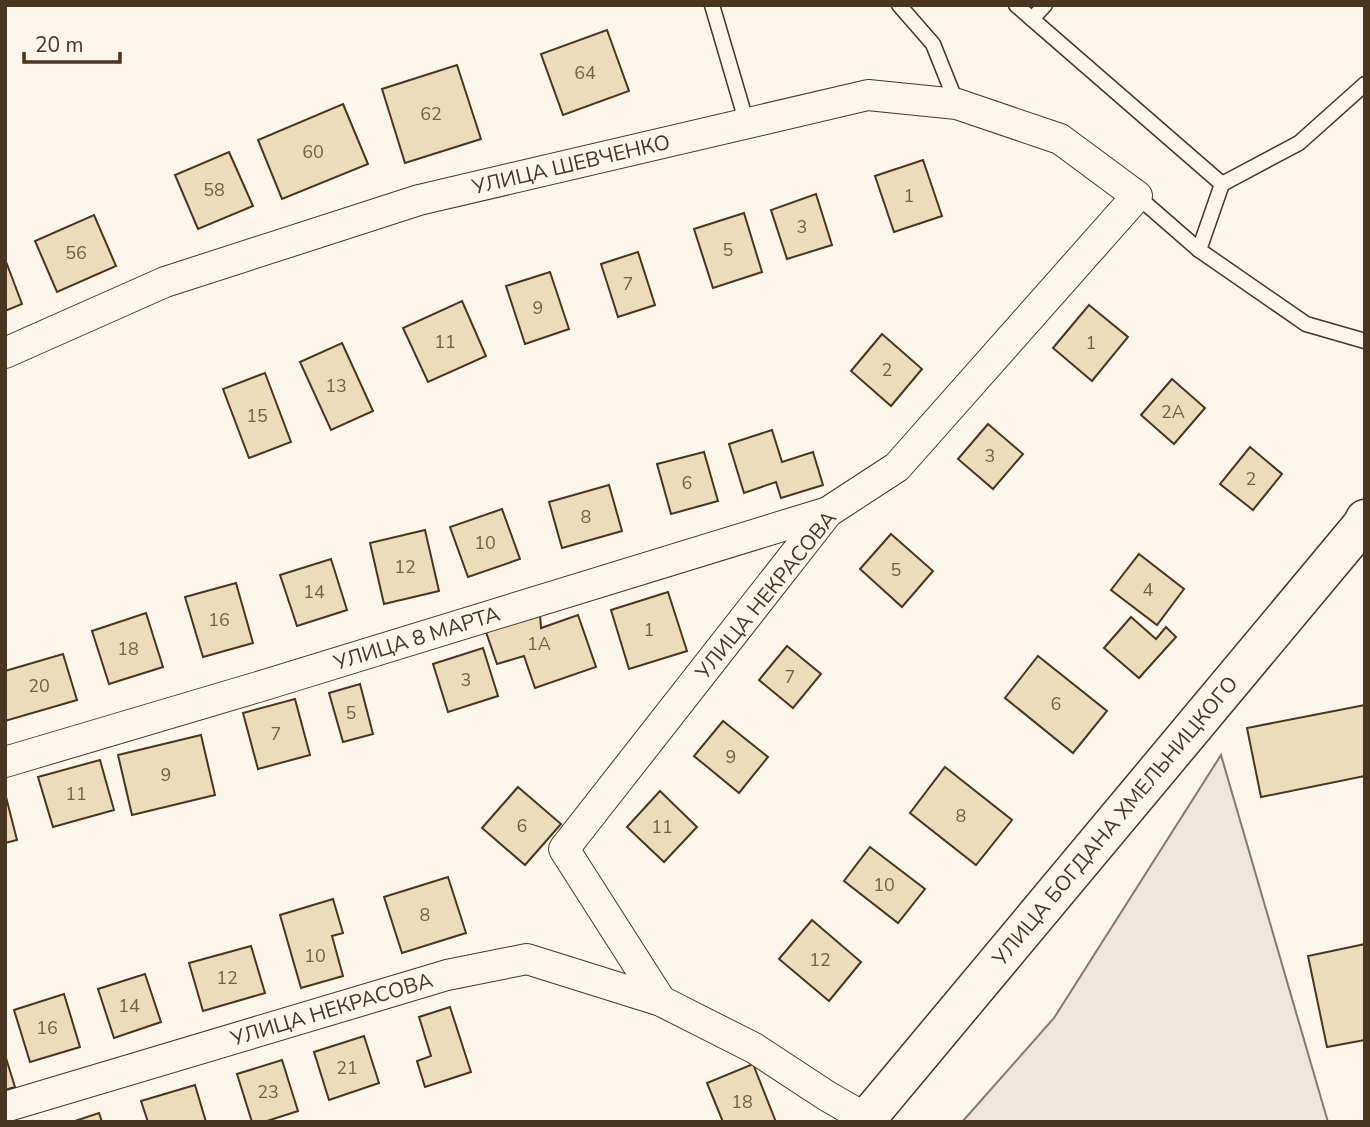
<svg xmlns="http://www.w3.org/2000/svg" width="1370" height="1127" font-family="'Nunito Sans',sans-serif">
<rect width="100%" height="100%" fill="#fbf6e9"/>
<polygon fill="#ede6d9" stroke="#887966" stroke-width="2" points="1221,755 1328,1122 962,1122 1054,1018"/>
<g fill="#ecdcbc" stroke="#4a3520" stroke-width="2">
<polygon points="607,30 629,91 563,115 541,54"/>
<polygon points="457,65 481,139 405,163 382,89"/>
<polygon points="343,104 368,164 282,199 258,140"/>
<polygon points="229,152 253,206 198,229 175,175"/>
<polygon points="923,160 942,216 894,232 875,176"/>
<polygon points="816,194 832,245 787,259 771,210"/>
<polygon points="744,213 762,272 713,288 694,229"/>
<polygon points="94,215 116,266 57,292 35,241"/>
<polygon points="638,252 655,305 618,317 601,264"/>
<polygon points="5,259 22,304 5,311"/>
<polygon points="550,272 569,329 525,344 506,286"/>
<polygon points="462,301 486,356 428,382 403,328"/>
<polygon points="1089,305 1128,337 1092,381 1053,348"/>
<polygon points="882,334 922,369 891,406 851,371"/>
<polygon points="342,343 373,411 331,430 300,362"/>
<polygon points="265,373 291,442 249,458 223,389"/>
<polygon points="1172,379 1205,408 1174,444 1141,415"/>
<polygon points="988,424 1023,454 993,489 958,459"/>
<polygon points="772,430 782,462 813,452 823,485 781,498 776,482 744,493 729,444"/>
<polygon points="1250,447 1282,474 1253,510 1220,484"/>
<polygon points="704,452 718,501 671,514 657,464"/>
<polygon points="609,485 622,531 562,548 549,502"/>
<polygon points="502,509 520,559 468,577 450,527"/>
<polygon points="425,530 439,591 384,604 370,543"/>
<polygon points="891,534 933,571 902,607 860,569"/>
<polygon points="1139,554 1184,589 1157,625 1111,590"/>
<polygon points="331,559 347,610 297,626 280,575"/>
<polygon points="236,583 253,643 203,657 185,597"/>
<polygon points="668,592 687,651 629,669 611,610"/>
<polygon points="146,613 163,667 109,684 92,631"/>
<polygon points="540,614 541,628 578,615 596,667 535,688 524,656 497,664 486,632"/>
<polygon points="1131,617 1156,639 1166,627 1176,637 1139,678 1104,648"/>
<polygon points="787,646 821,674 793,708 759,680"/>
<polygon points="483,648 498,696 448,712 433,664"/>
<polygon points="63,654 77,700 5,721 5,671"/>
<polygon points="1038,656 1107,711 1073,753 1005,698"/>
<polygon points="360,684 373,734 343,742 329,693"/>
<polygon points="295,699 310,755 258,769 243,713"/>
<polygon points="1365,705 1365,776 1261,797 1247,728"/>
<polygon points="723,721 768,757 739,793 694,756"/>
<polygon points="201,735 215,795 132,815 118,755"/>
<polygon points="100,760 114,810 53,827 38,777"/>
<polygon points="945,767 1012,820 976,865 910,813"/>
<polygon points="518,787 561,824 525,865 482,828"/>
<polygon points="660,791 697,827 664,862 627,827"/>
<polygon points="5,793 17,840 5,843"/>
<polygon points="870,847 925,889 898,923 844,881"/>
<polygon points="448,877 466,933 402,953 384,897"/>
<polygon points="333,899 343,933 332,936 343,976 301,988 280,915"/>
<polygon points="812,920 861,962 829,1001 779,959"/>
<polygon points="1365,944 1365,1040 1327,1047 1308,956"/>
<polygon points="251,946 265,993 203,1011 189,963"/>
<polygon points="145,974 161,1022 114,1038 98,989"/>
<polygon points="64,994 80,1047 30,1062 14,1010"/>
<polygon points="450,1007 471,1072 425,1087 417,1061 431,1056 419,1017"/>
<polygon points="364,1036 379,1083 329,1100 314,1052"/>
<polygon points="5,1055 15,1087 5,1090"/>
<polygon points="282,1060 298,1111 264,1122 252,1122 237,1074"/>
<polygon points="753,1064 776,1122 723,1122 707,1083"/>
<polygon points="195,1085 206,1122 148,1122 141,1101"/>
<polygon points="99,1113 102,1122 72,1122"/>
</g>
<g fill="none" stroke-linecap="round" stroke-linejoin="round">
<g stroke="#4a3520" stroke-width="17">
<g id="lane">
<polyline points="712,5 747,124"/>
<polyline points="899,5 933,44 957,104"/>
<polyline points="1016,5 1032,19"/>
<polyline points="1045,5 1032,19 1222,184 1199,250 1306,324 1365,341"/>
<polyline points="1222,184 1299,143 1365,84"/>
<polyline points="1137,196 1199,250"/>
</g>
</g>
<g stroke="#4a3520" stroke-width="32">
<g id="street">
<path id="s1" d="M5,353L165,282L419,200L868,95L957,104L1060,139L1137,196L897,467L828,512L564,849L661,1001"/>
<path id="s2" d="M5,762L258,687L828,512"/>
<path id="s3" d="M5,1107L447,975L527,959L661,1001L754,1048L827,1096L867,1119"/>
</g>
</g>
<g stroke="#4a3520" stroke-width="41">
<g id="secondary">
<path id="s4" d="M864,1122L1362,525L1365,519"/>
</g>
</g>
<use href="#lane" stroke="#fbf6e9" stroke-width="14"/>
<use href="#street" stroke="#fbf6e9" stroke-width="30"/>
<use href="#secondary" stroke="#fbf6e9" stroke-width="38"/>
</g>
<g text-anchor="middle" stroke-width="5" stroke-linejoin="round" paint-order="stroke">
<g font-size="18" fill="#725f47">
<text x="585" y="79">64</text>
<text x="431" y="120">62</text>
<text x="313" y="158">60</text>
<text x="214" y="196">58</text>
<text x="909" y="202">1</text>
<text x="802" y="233">3</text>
<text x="728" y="256">5</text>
<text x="76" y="259">56</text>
<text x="628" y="290">7</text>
<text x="538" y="314">9</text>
<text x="445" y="348">11</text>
<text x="1091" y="349">1</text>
<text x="887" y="376">2</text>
<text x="336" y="392">13</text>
<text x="1173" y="418">2А</text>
<text x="257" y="422">15</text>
<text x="990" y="462">3</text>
<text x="1251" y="485">2</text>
<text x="687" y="489">6</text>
<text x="586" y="523">8</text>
<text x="485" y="549">10</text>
<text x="405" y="573">12</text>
<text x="896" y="576">5</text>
<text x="1148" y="596">4</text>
<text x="314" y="598">14</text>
<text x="219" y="626">16</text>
<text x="649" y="636">1</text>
<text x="539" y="650">1А</text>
<text x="128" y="655">18</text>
<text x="790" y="683">7</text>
<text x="466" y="686">3</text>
<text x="39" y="692">20</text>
<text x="1056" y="710">6</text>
<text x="351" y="719">5</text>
<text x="276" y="740">7</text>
<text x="731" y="763">9</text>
<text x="166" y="781">9</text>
<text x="76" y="800">11</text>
<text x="961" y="822">8</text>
<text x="522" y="832">6</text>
<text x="662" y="833">11</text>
<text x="884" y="891">10</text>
<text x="425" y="921">8</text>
<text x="315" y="962">10</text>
<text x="820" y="966">12</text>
<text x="227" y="984">12</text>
<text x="129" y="1012">14</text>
<text x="47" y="1034">16</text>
<text x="347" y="1074">21</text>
<text x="268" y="1098">23</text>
<text x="742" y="1108">18</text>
</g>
<g font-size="21" fill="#4a3520" stroke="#fbf6e9">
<text dy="7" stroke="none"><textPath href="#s1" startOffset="598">УЛИЦА ШЕВЧЕНКО</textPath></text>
<text transform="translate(766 595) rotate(-51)" y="7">УЛИЦА НЕКРАСОВА</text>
<text dy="7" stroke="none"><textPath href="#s2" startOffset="430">УЛИЦА 8 МАРТА</textPath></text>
<text dy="7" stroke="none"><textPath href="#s4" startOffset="392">УЛИЦА БОГДАНА ХМЕЛЬНИЦКОГО</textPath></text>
<text dy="7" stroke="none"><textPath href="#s3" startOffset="341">УЛИЦА НЕКРАСОВА</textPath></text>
</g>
</g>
<rect width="1370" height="1127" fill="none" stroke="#4a3520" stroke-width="14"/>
<path d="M24 52v10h96v-10" fill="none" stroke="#4a3520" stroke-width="3.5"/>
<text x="35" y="52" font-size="21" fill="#4a3520" stroke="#fbf6e9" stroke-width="5" paint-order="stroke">20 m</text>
</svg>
